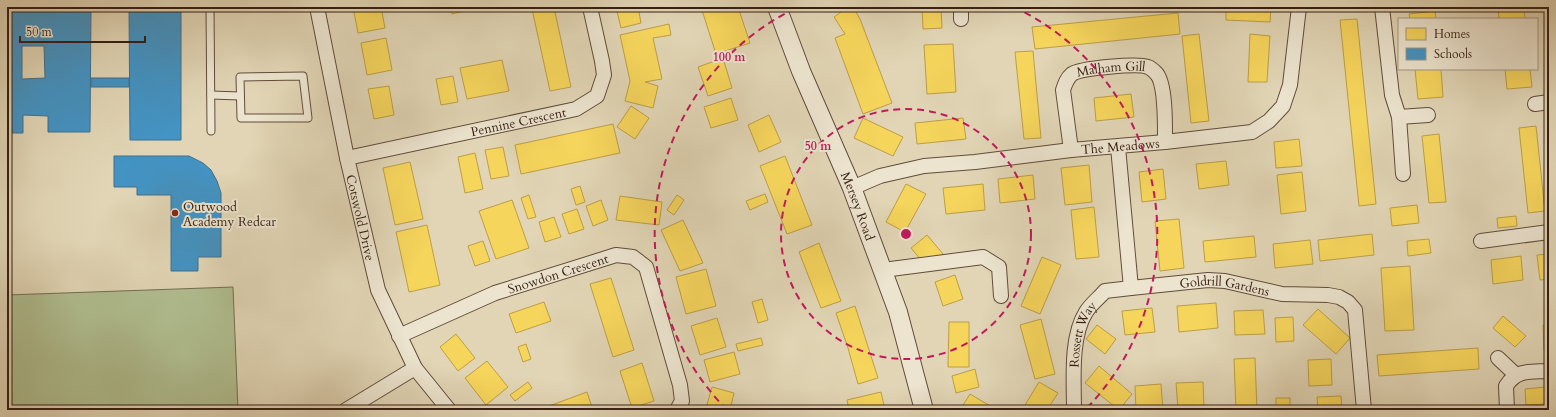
<svg xmlns="http://www.w3.org/2000/svg" width="1556" height="417" font-family="Cardo,serif">
<rect width="100%" height="100%" fill="#e1d5b5"/>
<filter id="stains"><feTurbulence type="fractalNoise" baseFrequency=".005" numOctaves="4"/><feColorMatrix values="0 0 0 0 .2 0 0 0 0 .09 0 0 0 0 .02 0 0 0 .5 -.17"/></filter>
<radialGradient id="worn" r=".72"><stop offset=".6" stop-color="#630" stop-opacity="0"/><stop offset="1" stop-color="#630" stop-opacity=".3"/></radialGradient>
<polygon fill="#b0be90" stroke="#736e51" points="233,287 238,410 11,410 7,295"/>
<g fill="#f6d55c" stroke="#bc9e46">
<polygon points="353,7 381,7 385,28 358,33"/>
<polygon points="450,7 468,7 468,10 452,14"/>
<polygon points="540,7 554,7 571,87 550,91 532,9"/>
<polygon points="616,7 638,7 641,23 621,28"/>
<polygon points="701,7 738,7 750,43 716,54"/>
<polygon points="819,7 830,7 822,12"/>
<polygon points="848,7 853,7 860,19 892,103 863,114 835,38 845,34 834,17"/>
<polygon points="922,7 941,7 942,28 923,29"/>
<polygon points="1003,7 1022,7 1022,8 1003,10"/>
<polygon points="1226,7 1271,7 1270,22 1226,20"/>
<polygon points="1498,7 1524,7 1525,19 1499,19"/>
<polygon points="1435,11 1436,19 1410,19 1409,14"/>
<polygon points="1178,13 1180,34 1035,49 1032,27"/>
<polygon points="1357,19 1376,204 1359,206 1340,20"/>
<polygon points="669,24 671,35 653,38 662,79 645,82 658,86 653,108 625,101 630,81 620,35"/>
<polygon points="1199,34 1209,121 1191,123 1182,36"/>
<polygon points="1250,34 1270,36 1267,82 1248,82"/>
<polygon points="386,38 392,70 367,75 361,43"/>
<polygon points="953,44 956,92 927,94 924,45"/>
<polygon points="1033,51 1041,138 1024,139 1015,52"/>
<polygon points="723,58 732,88 708,96 698,67"/>
<polygon points="502,60 509,91 467,99 460,68"/>
<polygon points="1415,69 1441,69 1443,97 1418,99"/>
<polygon points="1505,69 1530,69 1532,87 1507,89"/>
<polygon points="453,76 458,102 441,105 436,79"/>
<polygon points="389,86 394,115 374,119 368,89"/>
<polygon points="1131,94 1134,117 1096,121 1094,98"/>
<polygon points="731,98 738,120 711,128 704,107"/>
<polygon points="631,106 649,118 635,139 617,127"/>
<polygon points="769,115 781,142 759,152 748,125"/>
<polygon points="863,118 903,137 893,156 854,138"/>
<polygon points="963,118 966,139 917,144 915,123"/>
<polygon points="613,124 620,153 521,174 515,145"/>
<polygon points="1536,126 1545,211 1528,213 1519,128"/>
<polygon points="1439,134 1446,202 1429,203 1422,136"/>
<polygon points="1299,139 1302,166 1276,168 1274,142"/>
<polygon points="503,147 509,176 491,179 485,150"/>
<polygon points="475,153 483,189 465,193 458,157"/>
<polygon points="785,156 812,225 787,234 760,166"/>
<polygon points="1226,161 1229,185 1199,189 1196,164"/>
<polygon points="410,162 423,219 395,225 383,168"/>
<polygon points="1089,165 1092,202 1065,205 1061,168"/>
<polygon points="1163,169 1166,199 1142,202 1139,172"/>
<polygon points="1302,172 1306,211 1281,214 1277,175"/>
<polygon points="1033,175 1035,199 1000,203 998,179"/>
<polygon points="906,184 926,194 905,232 886,222"/>
<polygon points="983,184 985,210 946,214 943,188"/>
<polygon points="580,186 585,202 576,205 571,189"/>
<polygon points="765,194 768,202 750,210 746,201"/>
<polygon points="529,195 536,217 528,219 521,198"/>
<polygon points="677,195 684,200 674,215 667,210"/>
<polygon points="620,196 662,202 659,225 616,220"/>
<polygon points="512,200 529,248 496,259 479,211"/>
<polygon points="601,200 608,220 593,226 586,206"/>
<polygon points="1417,205 1419,223 1392,226 1390,208"/>
<polygon points="1094,207 1099,257 1076,259 1071,210"/>
<polygon points="577,209 584,229 569,234 562,214"/>
<polygon points="1516,216 1517,226 1498,228 1497,218"/>
<polygon points="554,217 561,237 545,242 539,222"/>
<polygon points="1179,219 1184,268 1160,271 1155,221"/>
<polygon points="683,220 703,263 680,271 661,230"/>
<polygon points="427,225 440,285 409,292 396,232"/>
<polygon points="1372,234 1374,255 1320,261 1318,240"/>
<polygon points="927,235 943,254 927,267 911,248"/>
<polygon points="1254,236 1256,257 1205,262 1203,241"/>
<polygon points="1429,239 1431,253 1408,256 1407,241"/>
<polygon points="1310,240 1313,264 1275,268 1273,244"/>
<polygon points="483,241 490,261 475,266 468,246"/>
<polygon points="819,243 841,301 821,308 799,252"/>
<polygon points="1549,254 1549,279 1540,280 1537,255"/>
<polygon points="1521,256 1523,280 1493,284 1491,260"/>
<polygon points="1042,257 1061,265 1040,314 1021,306"/>
<polygon points="1410,266 1414,330 1385,331 1381,268"/>
<polygon points="706,269 716,306 686,314 676,277"/>
<polygon points="955,275 963,299 943,306 935,282"/>
<polygon points="611,278 634,350 613,357 590,284"/>
<polygon points="762,299 768,320 758,323 752,302"/>
<polygon points="544,302 551,321 516,333 509,314"/>
<polygon points="1216,303 1218,328 1179,332 1177,306"/>
<polygon points="855,306 878,378 858,384 848,348 836,313"/>
<polygon points="1152,308 1155,332 1125,335 1122,311"/>
<polygon points="1318,309 1350,338 1336,354 1303,325"/>
<polygon points="1263,310 1265,334 1235,335 1234,311"/>
<polygon points="1503,316 1526,336 1515,347 1493,328"/>
<polygon points="1293,317 1294,341 1276,342 1275,318"/>
<polygon points="717,318 726,347 700,355 691,326"/>
<polygon points="1041,319 1055,374 1035,379 1020,325"/>
<polygon points="949,322 969,322 969,367 948,367"/>
<polygon points="1097,325 1116,339 1105,354 1086,339"/>
<polygon points="1543,325 1549,325 1549,350 1544,351"/>
<polygon points="456,334 475,358 458,371 440,347"/>
<polygon points="761,338 763,345 738,351 736,344"/>
<polygon points="526,344 531,359 523,362 518,347"/>
<polygon points="1478,348 1479,369 1379,376 1377,355"/>
<polygon points="734,352 740,374 710,382 704,360"/>
<polygon points="1255,358 1257,410 1236,410 1234,359"/>
<polygon points="1331,359 1332,385 1309,386 1308,360"/>
<polygon points="487,361 508,387 486,405 465,378"/>
<polygon points="642,363 654,401 632,408 620,371"/>
<polygon points="1099,366 1132,394 1119,410 1085,383"/>
<polygon points="975,369 979,387 956,393 952,376"/>
<polygon points="528,382 532,388 515,401 510,395"/>
<polygon points="1039,382 1058,393 1047,410 1022,410"/>
<polygon points="1203,382 1204,407 1178,409 1176,383"/>
<polygon points="1161,384 1163,410 1136,410 1135,386"/>
<polygon points="712,387 734,393 730,410 712,410 706,408"/>
<polygon points="1546,387 1547,404 1526,405 1525,389"/>
<polygon points="587,392 593,410 538,410"/>
<polygon points="881,392 885,410 849,410 847,400"/>
<polygon points="970,394 997,410 960,410"/>
<polygon points="1341,396 1342,410 1318,410 1317,397"/>
<rect x="1276" y="398" width="14" height="12"/>
</g>
<g fill="#4393c3" stroke="#3f708e" fill-rule="evenodd">
<path d="M7,7H91L90,132H48V116L23,115V133H7ZM22,46H44L45,78L22,79Z"/>
<polygon points="129,7 181,7 181,140 130,140"/>
<rect x="91" y="78" width="38" height="9"/>
<polygon points="114,156 189,156 203,163 211,170 217,181 221,193 221,257 198,257 198,271 171,271 171,195 137,195 137,187 114,187"/>
</g>
<g fill="none" stroke-linecap="round" stroke-linejoin="round">
<g stroke="#614c3b" stroke-width="9">
<g id="service">
<polyline points="210,7 211,131"/>
<polygon points="303,76 308,118 241,118 240,77"/>
<polyline points="211,95 240,96"/>
</g>
</g>
<g stroke="#614c3b" stroke-width="16">
<g id="minor">
<path id="s1" d="M317,7L347,158L378,290L415,368L449,410"/>
<polyline points="961,7 961,19"/>
<polyline points="1382,7 1392,95 1399,117 1403,174"/>
<polyline points="1535,104 1549,102"/>
<polyline points="1399,117 1428,115"/>
<path id="s2" d="M1118,147L1131,288L1208,280L1225,281L1282,294L1328,295L1339,297L1348,302L1355,310L1364,410"/>
<path id="s3" d="M1071,150L1063,90C1065,84 1067,78 1072,74C1081,68 1138,63 1148,67C1151,68 1154,71 1156,73C1166,83 1165,127 1165,142"/>
<path id="s4" d="M347,158L576,109L597,96L604,75L602,61L590,7"/>
<path id="s5" d="M852,188L880,176L924,166L975,162L1071,150L1165,142L1252,132L1269,121L1283,106L1290,85L1299,7"/>
<polyline points="1481,241 1549,232"/>
<polyline points="883,270 983,257 999,267 1001,296"/>
<path id="s6" d="M399,336L495,293L616,255L633,257L646,267L680,385L682,401L677,410"/>
<polyline points="1498,358 1515,374"/>
<polyline points="346,410 415,368"/>
<path id="s7" d="M1074,410C1074,381 1070,337 1086,312C1091,304 1099,298 1105,291L1131,288"/>
<path d="M1507,410L1506,386C1517,369 1530,372 1549,371"/>
</g>
</g>
<g stroke="#614c3b" stroke-width="20">
<g id="tertiary">
<path id="s8" d="M777,7L801,71L852,188L898,312L924,410"/>
</g>
</g>
<use href="#service" stroke="#ece4cf" stroke-width="7"/>
<use href="#minor" stroke="#ece4cf" stroke-width="14"/>
<use href="#tertiary" stroke="#ece4cf" stroke-width="18"/>
</g>
<g fill="none" stroke="#c2185b" stroke-width="2" stroke-dasharray="7 5">
<circle cx="906" cy="234" r="125"/>
<path d="M727 410A251 251 0 0 1 798 7M1014 7A251 251 0 0 1 1085 410"/>
</g>
<circle fill="#8f2418" stroke="#ece4cf" stroke-width="1.5" cx="175" cy="213" r="4"/>
<g text-anchor="middle" stroke-width="4" stroke-linejoin="round" paint-order="stroke">
<g font-size="13" fill="#361e12" stroke="#ece4cf">
<text dy="5" stroke="none"><textPath href="#s3" startOffset="119">Malham Gill</textPath></text>
<text dy="5" stroke="none"><textPath href="#s4" startOffset="175">Pennine Crescent</textPath></text>
<text dy="5" stroke="none"><textPath href="#s5" startOffset="273">The Meadows</textPath></text>
<text dy="5" stroke="none"><textPath href="#s8" startOffset="215">Mersey Road</textPath></text>
<text dy="5" stroke="none"><textPath href="#s1" startOffset="215">Cotswold Drive</textPath></text>
<text dy="5" stroke="none"><textPath href="#s6" startOffset="171">Snowdon Crescent</textPath></text>
<text dy="5" stroke="none"><textPath href="#s2" startOffset="236">Goldrill Gardens</textPath></text>
<text dy="5" stroke="none"><textPath href="#s7" startOffset="77">Rossett Way</textPath></text>
</g>
<g font-size="13" fill="#361e12" stroke="#ece4cf" text-anchor="start">
<text x="183" y="211">Outwood<tspan x="183" dy="15">Academy Redcar</tspan></text>
</g>
</g>
<circle cx="906" cy="234" r="6" fill="#c2185b" stroke="#ece4cf" stroke-width="2"/>
<g font-size="12" text-anchor="middle" font-weight="bold" fill="#c2185b" stroke="#ece4cf" stroke-width="4" stroke-linejoin="round" paint-order="stroke">
<text x="729" y="61">100 m</text>
<text x="818" y="150">50 m</text>
</g>
<rect width="1556" height="417" fill="none" stroke="#e1d5b5" stroke-width="24"/>
<rect x="8" y="8" width="1540" height="401" fill="none" stroke="#361e12" stroke-width="2"/>
<rect x="12" y="12" width="1532" height="393" fill="none" stroke="#361e12"/>
<rect x="1398" y="18" width="140" height="52" fill="#ece4cf" stroke="#a39583"/>
<rect x="1406" y="28" width="20" height="12" fill="#f6d55c" stroke="#a39583"/>
<text x="1434" y="38" font-size="12" fill="#361e12">Homes</text>
<rect x="1406" y="48" width="20" height="12" fill="#4393c3" stroke="#a39583"/>
<text x="1434" y="58" font-size="12" fill="#361e12">Schools</text>
<path d="M20 36v6h125v-6" fill="none" stroke="#361e12" stroke-width="2"/>
<text x="26" y="36" font-size="12" fill="#361e12" stroke="#ece4cf" stroke-width="3" paint-order="stroke">50 m</text>
<rect width="100%" height="100%" filter="url(#stains)"/>
<rect width="100%" height="100%" fill="url(#worn)"/>
</svg>
